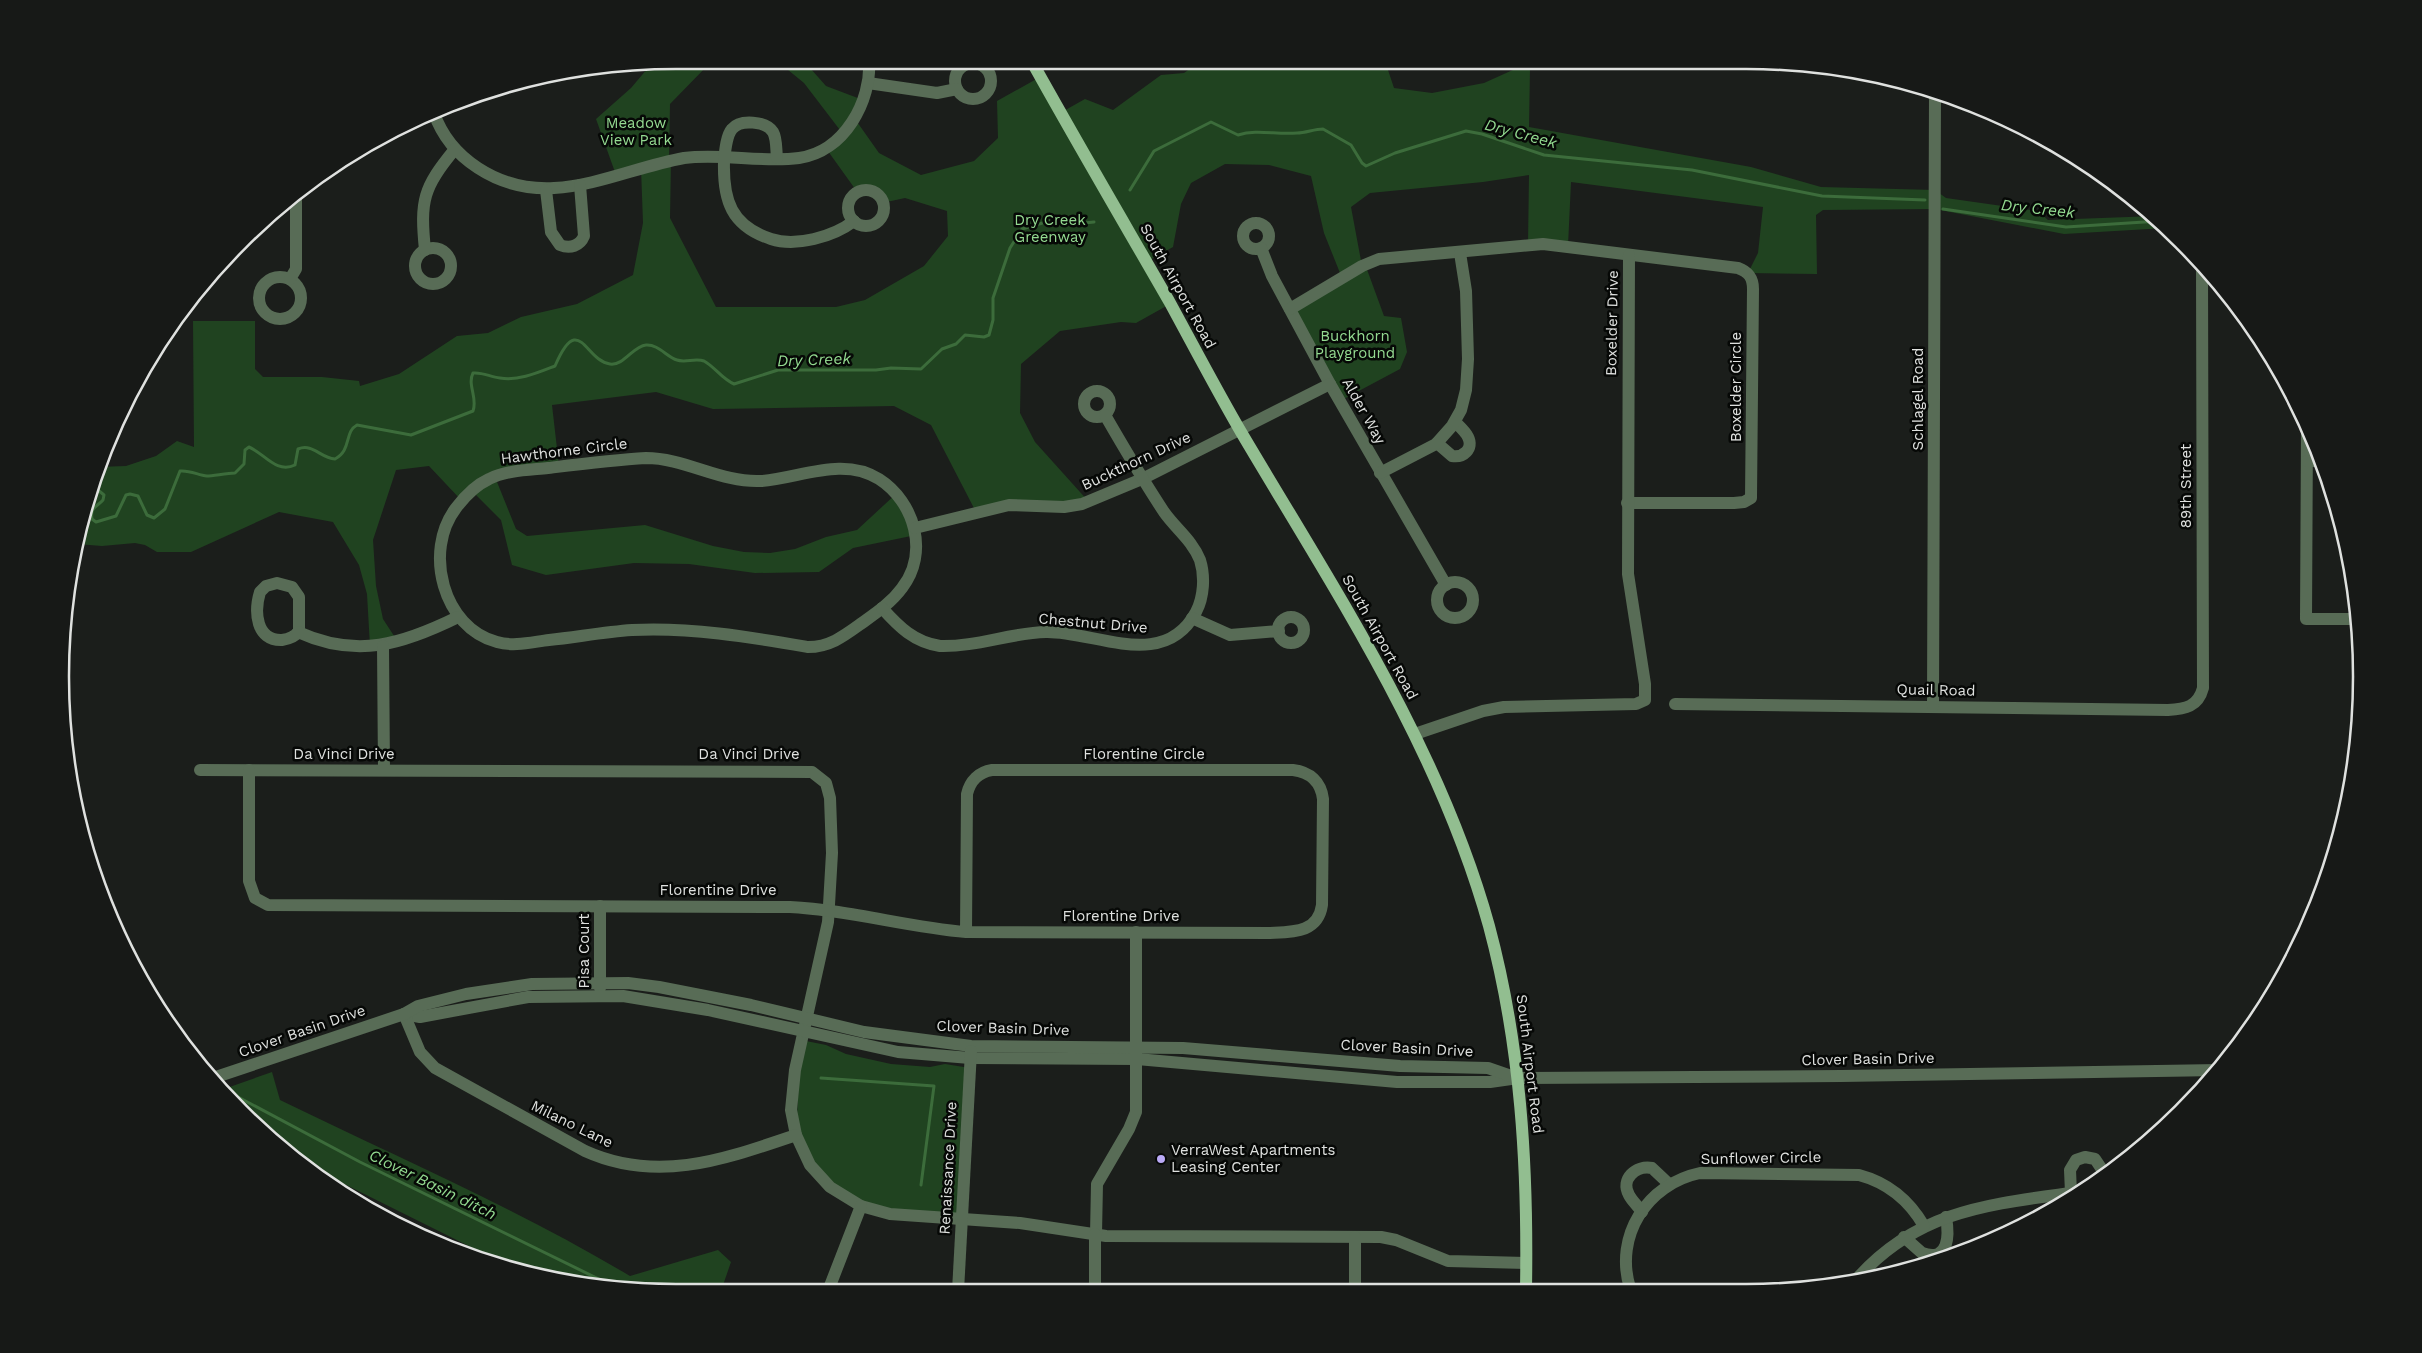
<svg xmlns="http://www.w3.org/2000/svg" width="2422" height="1353" font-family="'Work Sans',sans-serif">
<rect width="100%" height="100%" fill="#1b1e1b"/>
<g fill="#204320" fill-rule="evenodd">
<path d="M677,60H803L826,86L863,100L855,119L879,153L921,175L974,161L998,138L997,101L1040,77L1060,113L1085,99L1113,110L1161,75L1184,73L1201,61H1385L1394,88L1432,93L1484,83L1515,69H1530L1529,127L1751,167L1821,187L1935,190L1946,198L2038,211L2048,220L2155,216L2166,228L2064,234L1935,209L1823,210L1816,215L1817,274L1748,273L1758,253L1763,207L1571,182L1568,246L1528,244L1529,175L1483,182L1370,193L1351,207L1362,266L1365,264L1384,316L1401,318L1407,352L1400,369L1340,401L1290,309L1342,278L1324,233L1311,176L1269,165L1225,164L1191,183L1181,204L1173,247L1146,262L1170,304L1136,323L1121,322L1060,331L1021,364L1020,413L1035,442L1089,502L976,512L931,425L894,406L713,409L656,392L552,405L559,466L495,477L516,529L527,536L645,525L713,546L744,552L770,553L795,549L826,537L857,530L897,493L916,535L853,548L819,572L755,573L689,564L634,563L546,575L512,565L501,520L472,491L462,501L429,466L396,470L373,540L376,586L383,619L398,642L370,646L367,594L359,565L333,522L279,512L191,552H157L145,545L135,543L102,546L77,544L81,517L98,467L126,466L156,456L177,441L194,447L193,321H255V369L263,377H322L359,381L360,386L399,374L457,336L488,333L521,317L577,304L633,275L643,223L641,168L616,175L596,119L631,88L653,62ZM720,62L782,65L804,83L843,134L825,147L858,193C869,189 877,192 882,203L905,198L947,211L948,236L924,266L865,300L836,307H716L670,218L671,160H669L670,104L708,65Z"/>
<polygon points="801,1040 826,1045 846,1054 891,1064 930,1067 945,1064 970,1068 961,1218 890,1214 830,1187 796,1135"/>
<path d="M272,1072L280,1100C397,1157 518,1209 630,1276L718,1250L731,1262L721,1291L636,1292L523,1273L294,1159L221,1090Z"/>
</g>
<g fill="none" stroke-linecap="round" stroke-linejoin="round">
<g stroke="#3c6c3b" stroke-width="3">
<path d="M1130,190L1154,151L1211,122L1238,135C1257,129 1277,135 1297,133C1306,133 1314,129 1323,129L1351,145L1362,163L1366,166L1395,153L1466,131L1482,134L1544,155L1692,170L1822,196L1925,200"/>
<polyline points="1943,209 2066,227 2160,221"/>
<path d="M90,491L98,490L104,495L103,500C97,507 90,507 92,519L96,522L116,516L126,495L130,494L138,496L147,515L154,518L165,509L180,471C190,470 198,475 207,476C213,476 227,473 235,473L244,464L245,450L249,447C264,453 276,474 295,465L298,449C313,443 320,458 335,459C352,450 344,432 357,425L411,435L473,411C478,398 467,385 473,373C483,372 490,377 500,378C519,381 537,373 555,366C579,310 585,361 610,364C624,366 633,346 646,345C658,344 667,357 677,360C685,363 695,358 704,361C715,367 722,379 734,384L778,370H876L891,368L921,369L942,349L956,344L965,335L984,337L989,335L993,320V298L1010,248L1022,229L1056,219L1084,223L1094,222"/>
<polyline points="821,1078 934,1086 921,1185"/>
<polyline points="238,1097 360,1162 619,1289"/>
</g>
<g stroke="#586c56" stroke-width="12">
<circle cx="973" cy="81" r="18"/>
<polyline points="868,83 937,93 957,89"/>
<path d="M434,113C442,136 458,155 478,168C547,213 613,171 684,158C722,153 761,163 799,158C844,152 872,101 869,60"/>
<path d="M777,158C776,150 777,139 773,132C766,121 740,119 732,129C726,136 725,152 724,162C723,200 731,226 771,239C796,247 833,237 854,221"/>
<path d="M546,190L551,232L560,245C570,249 580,246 584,236L580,185"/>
<circle cx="866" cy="208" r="18"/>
<circle cx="1256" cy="236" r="13"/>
<polyline points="1261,248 1272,276 1330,384 1446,585"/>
<circle cx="433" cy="266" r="18"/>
<path d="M425,250C420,200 423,188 455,149"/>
<circle cx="280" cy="298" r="21"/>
<polyline points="290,279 296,269 296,192"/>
<path d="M1290,309L1362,266L1379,259L1543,244L1738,268C1749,272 1753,278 1753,289L1751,498L1744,502L1734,503H1627"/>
<circle cx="1097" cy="404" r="13"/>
<polyline points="2307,428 2306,619 2358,619"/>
<path d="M1437,443L1452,456C1463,458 1474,449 1468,437C1465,431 1460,427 1455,422"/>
<path d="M646,458C685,458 721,483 761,481C800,478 843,456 879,479C915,502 929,553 902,588C891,603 876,613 862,623C844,636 830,647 808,647C749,637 691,627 632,630C604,632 577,637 549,640C532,642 514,647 497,642C443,628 423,551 456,508C465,496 476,485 489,479C507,470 529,470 548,468C581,464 613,460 646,458Z"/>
<polyline points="2307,461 2320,461"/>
<polyline points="1380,473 1436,444 1452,426 1461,410 1466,390 1468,359 1466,291 1460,253"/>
<polyline points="915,528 1009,505 1064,507 1082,504 1142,479 1330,384"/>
<circle cx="1455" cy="600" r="18"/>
<path d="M277,583L292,587L299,597V631C295,637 289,639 282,640C256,641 254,612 260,592L266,586Z"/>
<path d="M882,608C899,627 914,642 940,646C976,647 1010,633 1046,632C1095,631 1164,672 1196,612C1204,597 1205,576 1200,560C1192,540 1176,529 1164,512C1143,480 1124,448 1105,415"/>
<circle cx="1291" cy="630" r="13"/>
<polyline points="1192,618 1230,635 1279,631"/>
<path d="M298,632C357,659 403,644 458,617"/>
<polyline points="383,646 384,770"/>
<path d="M1675,704L2168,710C2185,709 2198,707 2203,688L2202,267"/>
<polyline points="1933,706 1935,93"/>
<polyline points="1415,734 1483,711 1504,707 1636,704 1645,700 1645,684 1628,574 1629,255"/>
<polyline points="200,770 812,772 826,783 830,798 832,853 828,922 795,1070 791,1110 796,1135 810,1165 830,1187 861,1206 890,1214 1020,1223 1106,1236 1381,1237 1396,1240 1448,1261 1526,1263"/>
<path d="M249,770V881L255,898L268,905L790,907C850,910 907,927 966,932L1270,933C1293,932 1318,933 1322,905L1323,799C1321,782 1310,772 1293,770H992C979,772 970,781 967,794L966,932"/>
<polyline points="600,906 600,988"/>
<polyline points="404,1014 420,1017 528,997 623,996 708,1010 898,1052 970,1058 1137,1059 1397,1082 1490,1082 1518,1078 1841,1076 2219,1070"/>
<path d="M404,1014L420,1052L435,1068L585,1151C658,1184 725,1159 796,1135"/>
<polyline points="210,1079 404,1014 418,1006 466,994 532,984 628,983 659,987 751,1005 864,1032 971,1046 1183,1048 1400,1066 1488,1068 1514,1077"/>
<polyline points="2071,1193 2070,1170 2076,1160 2085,1157 2095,1159 2105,1174"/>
<path d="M1642,1212C1638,1206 1632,1201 1629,1195C1620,1179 1636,1165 1652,1168L1669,1184"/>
<polyline points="1096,1234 1097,1184 1129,1129 1136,1112 1136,932"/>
<path d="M1904,1237L1922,1253C1950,1263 1949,1234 1946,1217"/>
<path d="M1855,1281C1919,1207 1995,1204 2085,1191"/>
<path d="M1630,1288C1614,1236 1647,1184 1700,1173L1859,1175C1889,1183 1909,1200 1924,1226"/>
<polyline points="1355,1289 1355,1237"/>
<polyline points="1095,1290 1095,1234"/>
<polyline points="828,1291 861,1206"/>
<polyline points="958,1291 971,1051"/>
</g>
<path stroke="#92be90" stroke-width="12" d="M1031,60C1076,141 1123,221 1169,301C1193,345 1216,389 1241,432C1335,591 1439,746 1489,926C1521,1045 1528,1167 1526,1289"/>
</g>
<circle fill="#baaaf6" stroke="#060806" stroke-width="2" cx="1161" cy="1159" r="5"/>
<g text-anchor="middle" stroke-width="5" stroke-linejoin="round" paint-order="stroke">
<g font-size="15" fill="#94da91" stroke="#060806">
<text x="636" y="128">Meadow<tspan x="636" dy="17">View Park</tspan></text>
<text x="1050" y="225">Dry Creek<tspan x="1050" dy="17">Greenway</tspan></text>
<text x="1355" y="341">Buckhorn<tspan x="1355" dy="17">Playground</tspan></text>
</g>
<g font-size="15" fill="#dfe1df" stroke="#060806">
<text transform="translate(1178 286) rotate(61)" y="5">South Airport Road</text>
<text transform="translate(1612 323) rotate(-89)" y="5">Boxelder Drive</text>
<text transform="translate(1736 387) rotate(-90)" y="5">Boxelder Circle</text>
<text transform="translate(1918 399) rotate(-90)" y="5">Schlagel Road</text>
<text transform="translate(1364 411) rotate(61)" y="5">Alder Way</text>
<text transform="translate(564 451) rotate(-7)" y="5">Hawthorne Circle</text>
<text transform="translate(1136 461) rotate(-25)" y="5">Buckthorn Drive</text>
<text transform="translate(2186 486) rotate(-90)" y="5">89th Street</text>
<text transform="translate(1093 623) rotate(5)" y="5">Chestnut Drive</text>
<text transform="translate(1380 637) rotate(61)" y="5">South Airport Road</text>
<text transform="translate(1936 690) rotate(1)" y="5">Quail Road</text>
<text x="344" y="759">Da Vinci Drive</text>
<text x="749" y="759">Da Vinci Drive</text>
<text x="1144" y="759">Florentine Circle</text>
<text x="718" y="895">Florentine Drive</text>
<text x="1121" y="921">Florentine Drive</text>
<text transform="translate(584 951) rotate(-90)" y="5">Pisa Court</text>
<text transform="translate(1003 1028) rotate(2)" y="5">Clover Basin Drive</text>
<text transform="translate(302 1031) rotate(-19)" y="5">Clover Basin Drive</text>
<text transform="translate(1407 1048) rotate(3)" y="5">Clover Basin Drive</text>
<text transform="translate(1868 1059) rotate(-1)" y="5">Clover Basin Drive</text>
<text transform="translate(1530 1064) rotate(83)" y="5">South Airport Road</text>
<text transform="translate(572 1124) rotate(26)" y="5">Milano Lane</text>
<text transform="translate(1761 1158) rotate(-1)" y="5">Sunflower Circle</text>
<text transform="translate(948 1168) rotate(-87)" y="5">Renaissance Drive</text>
</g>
<g font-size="15" fill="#dfe1df" stroke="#060806" text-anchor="start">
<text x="1171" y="1155">VerraWest Apartments<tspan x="1171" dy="17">Leasing Center</tspan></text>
</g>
<g font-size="16" font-style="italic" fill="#92d98f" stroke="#060806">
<text transform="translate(1521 133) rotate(15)" y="6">Dry Creek</text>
<text transform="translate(2038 208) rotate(6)" y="6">Dry Creek</text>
<text transform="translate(814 359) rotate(-2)" y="6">Dry Creek</text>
<text transform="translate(433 1184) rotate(26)" y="6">Clover Basin ditch</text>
</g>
</g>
<path d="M0 0H2422V1353H0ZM676 69H1746A607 607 0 0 1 2353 676V677A607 607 0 0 1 1746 1284H676A607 607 0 0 1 69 677V676A607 607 0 0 1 676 69Z" fill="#171917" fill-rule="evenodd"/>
<path fill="none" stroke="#dfe1df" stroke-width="2.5" d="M676 69H1746A607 607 0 0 1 2353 676V677A607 607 0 0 1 1746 1284H676A607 607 0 0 1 69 677V676A607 607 0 0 1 676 69Z"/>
</svg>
